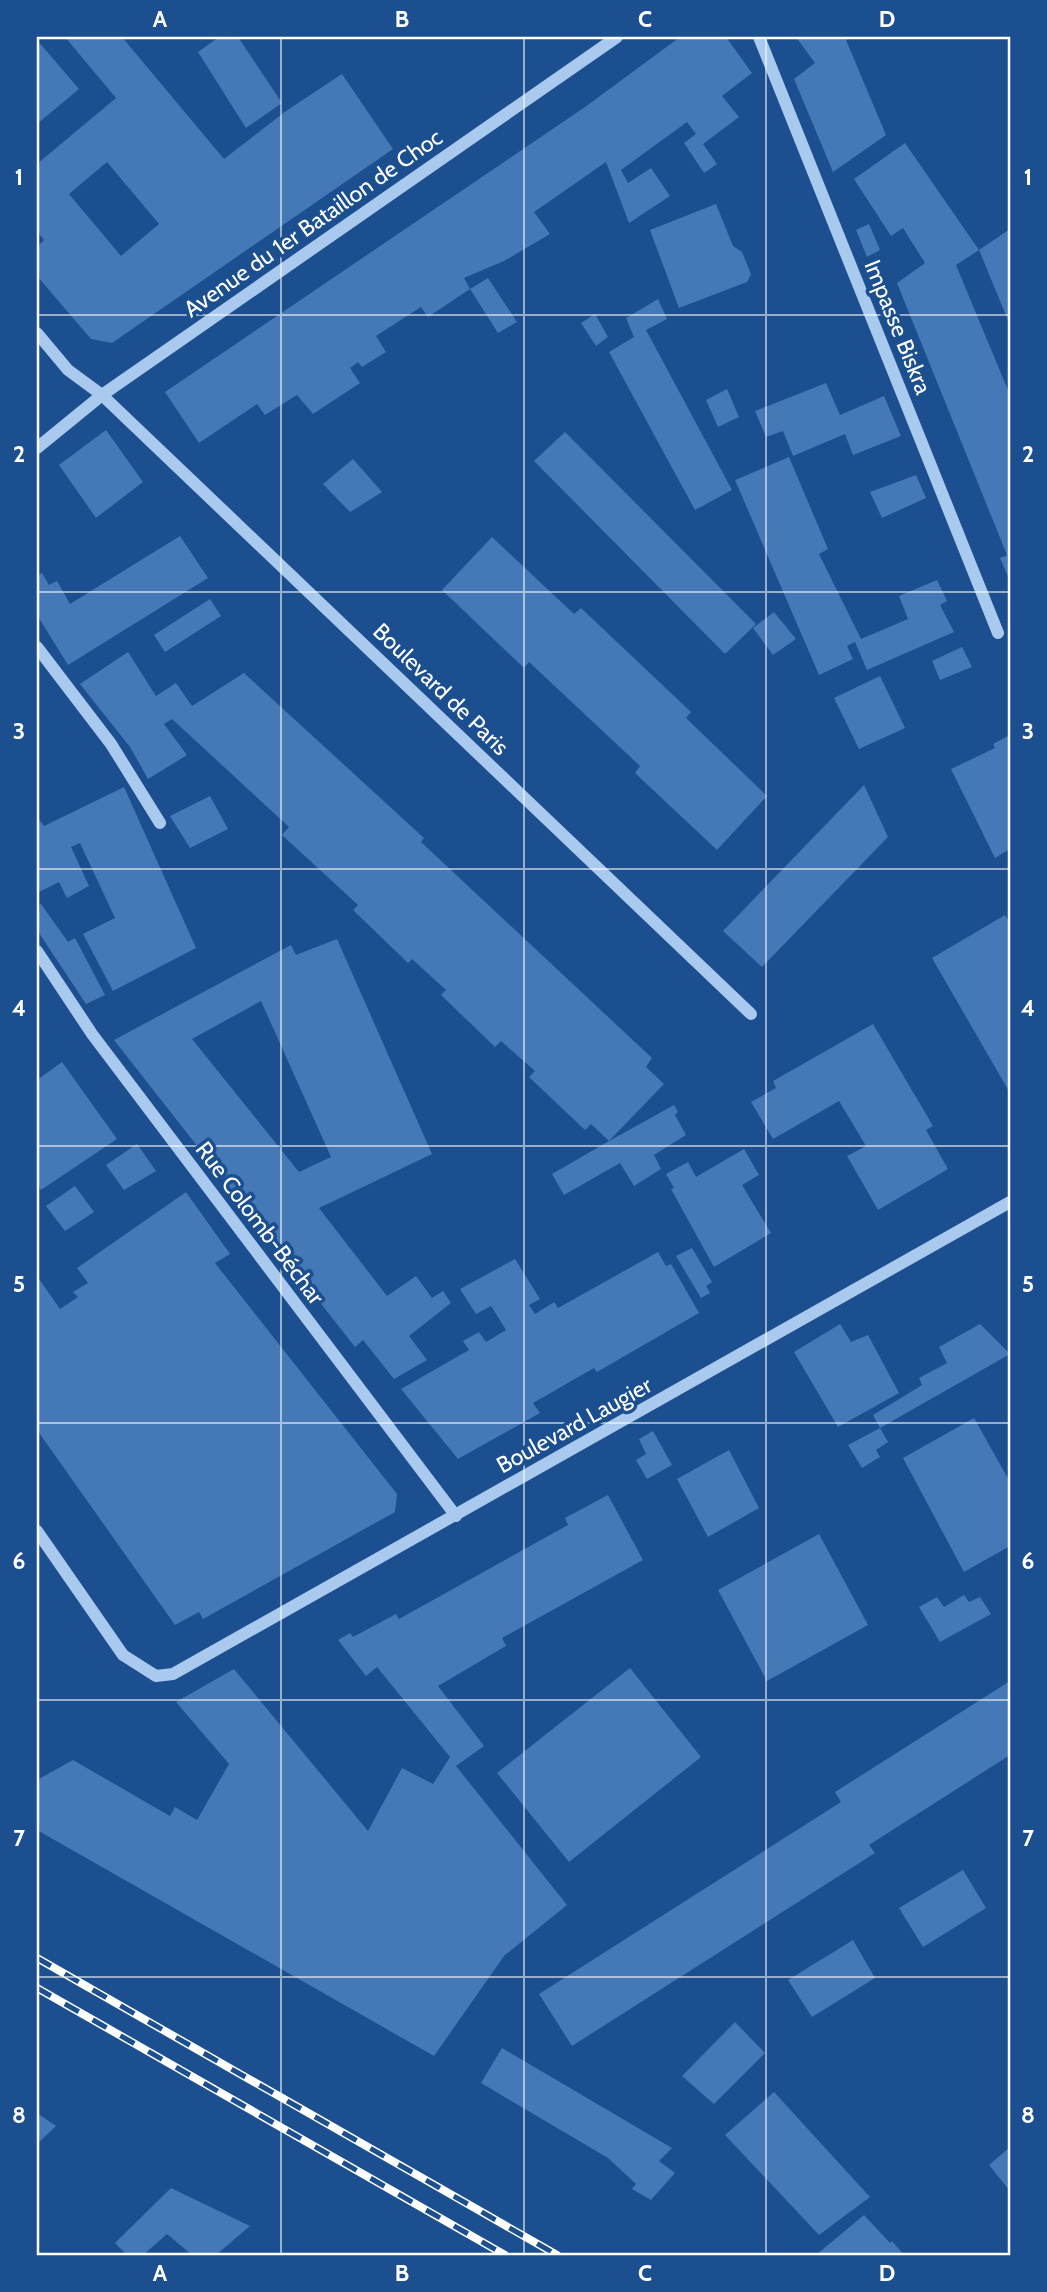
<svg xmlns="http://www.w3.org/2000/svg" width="1047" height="2292" font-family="Cabin,sans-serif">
<rect width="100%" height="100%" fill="#1b4f8f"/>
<g fill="#4478b7" fill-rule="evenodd">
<path d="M65,37H122L224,159L286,111L342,74L393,149L112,343L91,339L37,276V247L44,240L37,231V164L116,98ZM107,162L159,224L121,256L69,194Z"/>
<polygon points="219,37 238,37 282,103 246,128 198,52"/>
<polygon points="680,37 726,37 752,73 722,96 739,117 703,144 717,164 704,173 684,143 696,134 687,122 621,170 628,183 651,168 670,196 629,223 606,162 534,212 550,234 504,261 464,278 470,289 488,278 517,322 498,333 470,289 428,317 421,307 376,336 386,352 362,367 358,362 350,368 360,383 313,414 297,395 265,415 257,404 199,443 165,392 585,107"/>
<polygon points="796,37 851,37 846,40 886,135 833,172 794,79 815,63"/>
<polygon points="37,40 79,89 37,124"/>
<polygon points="905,143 979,250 956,265 1010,395 1010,581 1000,558 1007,555 897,283 925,263 903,228 891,236 854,179"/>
<polygon points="716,204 733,246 742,252 751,274 747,282 679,308 650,230"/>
<polygon points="869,224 880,250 867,257 856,230"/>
<polygon points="1010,229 1010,325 979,250"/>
<polygon points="658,299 667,319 646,330 732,490 695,510 609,352 634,337 626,318"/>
<polygon points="595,314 608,337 596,346 581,323"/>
<polygon points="826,383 840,415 884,396 901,436 853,455 845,434 793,456 783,431 766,437 755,411"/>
<polygon points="727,389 739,417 718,427 706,400"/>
<polygon points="106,430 143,482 96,518 59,465"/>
<polygon points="565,432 756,624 725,654 534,461"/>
<polygon points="789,457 828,549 819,554 861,639 908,619 899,596 937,580 947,601 940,605 954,632 867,670 855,642 847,646 853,659 819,675 735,480"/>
<polygon points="353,459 382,492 350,512 323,484"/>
<polygon points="916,475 926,498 882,518 870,492"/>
<polygon points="180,536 208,578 68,665 37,615 37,575 42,573 49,585 57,581 70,604"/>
<polygon points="492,537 574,614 581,608 691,712 686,718 767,796 717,850 635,773 640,766 529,662 524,668 442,590"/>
<polygon points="210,599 221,616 165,652 154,635"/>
<polygon points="774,612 796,639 773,655 753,628"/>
<polygon points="962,647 972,667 940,680 932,661"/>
<polygon points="128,652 156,696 176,683 192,706 244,673 424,838 421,842 652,1058 646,1067 664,1084 609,1141 674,1105 678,1112 675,1115 686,1135 654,1155 661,1169 634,1186 620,1163 564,1195 552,1174 609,1141 591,1124 585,1130 529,1077 535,1071 501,1041 495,1047 441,995 446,990 412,959 408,963 353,910 358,905 282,835 289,827 172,719 164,724 187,755 148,779 130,747 80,684"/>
<polygon points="880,676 905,728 859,749 834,698"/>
<polygon points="1010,735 1010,849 995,858 951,769 995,748 993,744"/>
<polygon points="864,785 888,837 762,967 723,931"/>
<polygon points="124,787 196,948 113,991 83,934 115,918 80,843 71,847 89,886 67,898 59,882 37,893 37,817 44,826"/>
<polygon points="210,796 228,829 190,848 170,816"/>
<polygon points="41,904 68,942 75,938 105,995 86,1004 37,930 37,906"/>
<polygon points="1005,915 1010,923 1010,1093 932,958"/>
<path d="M337,939L432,1154L319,1208L387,1296L416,1276L432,1298L443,1291L451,1303L409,1336L427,1360L394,1379L363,1340L355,1347L114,1040L291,945L296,955ZM261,1001L331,1157L299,1172L192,1039Z"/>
<polygon points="873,1024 933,1126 926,1130 948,1169 878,1210 847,1156 866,1146 839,1101 773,1139 751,1102 776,1088 773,1081"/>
<polygon points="62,1062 117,1139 41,1190 37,1184 37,1080"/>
<polygon points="137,1144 156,1171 124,1190 106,1165"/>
<polygon points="744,1149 759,1175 742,1185 771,1233 714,1267 671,1189 674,1188 666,1174 688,1162 696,1177"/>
<polygon points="75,1186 94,1212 65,1231 46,1206"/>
<polygon points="186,1192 230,1254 215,1263 397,1494 395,1512 203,1619 199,1612 175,1625 37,1430 37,1276 60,1309 78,1297 73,1292 88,1283 77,1268"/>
<polygon points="692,1248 712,1282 706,1286 710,1293 701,1298 676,1256"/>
<polygon points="658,1252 666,1266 671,1264 699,1313 597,1372 594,1368 533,1403 540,1413 458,1459 401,1389 469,1350 463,1341 479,1332 486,1342 506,1330 491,1306 476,1314 460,1289 515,1259 540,1299 529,1305 535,1314 554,1302 558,1308"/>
<polygon points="840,1324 851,1342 868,1335 899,1393 838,1427 794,1352"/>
<polygon points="980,1324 1010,1354 880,1428 873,1415 922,1385 919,1378 947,1363 939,1347"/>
<polygon points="974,1418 1010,1482 1010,1546 964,1572 903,1458"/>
<polygon points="880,1428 888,1442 876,1450 880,1457 862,1468 848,1445"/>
<polygon points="653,1431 672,1465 647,1479 636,1460 646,1454 639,1439"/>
<polygon points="729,1450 759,1508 708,1537 677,1479"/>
<polygon points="608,1495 643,1560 502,1638 506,1646 438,1686 484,1746 456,1766 567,1905 504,1956 434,2056 37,1830 37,1780 73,1760 170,1816 175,1807 197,1820 229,1764 176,1702 234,1669 368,1831 402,1768 433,1784 450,1757 377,1667 366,1676 338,1640 350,1633 353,1637 396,1614 399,1619 568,1525 565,1518"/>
<polygon points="819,1534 868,1625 767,1681 718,1590"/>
<polygon points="964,1595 969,1602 980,1597 991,1614 940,1642 919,1607 937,1597 944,1607"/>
<polygon points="630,1668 701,1757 569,1862 497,1773"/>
<polygon points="1010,1681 1010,1755 869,1845 875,1853 572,2046 539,1994 841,1802 835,1792"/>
<polygon points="963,1870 986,1908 923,1947 899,1908"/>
<polygon points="853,1940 875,1978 812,2017 788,1980"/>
<polygon points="735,2022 765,2053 714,2104 682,2076"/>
<polygon points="502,2048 672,2148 659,2161 675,2173 651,2200 632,2189 636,2184 608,2158 481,2083"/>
<polygon points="774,2092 870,2197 819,2235 725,2135"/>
<polygon points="37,2113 56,2126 37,2144"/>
<polygon points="1010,2147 1010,2191 989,2165"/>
<polygon points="171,2188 250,2226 216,2255 192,2255 167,2234 143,2255 127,2255 115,2243"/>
<polygon points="864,2215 890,2243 892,2241 904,2255 816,2255"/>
</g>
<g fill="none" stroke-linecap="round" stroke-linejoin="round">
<g stroke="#a9c9ee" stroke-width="12">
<polyline points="759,37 998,633"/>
<polyline points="37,333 68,370 102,395 125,417 751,1014"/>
<polyline points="37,448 102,395 617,37"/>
<polyline points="37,647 111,744 160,823"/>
<polyline points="37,951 92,1034 456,1516"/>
<polyline points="37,1531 123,1655 156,1676 173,1674 1010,1202"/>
</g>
<g stroke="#fff" stroke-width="8">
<g id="rail">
<polyline points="37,1958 557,2255"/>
<polyline points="37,1988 505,2255"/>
</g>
</g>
<use href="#rail" stroke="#1b4f8f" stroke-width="5" stroke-dasharray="16" stroke-linecap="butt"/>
</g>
<path fill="none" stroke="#fff" stroke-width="2" stroke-opacity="0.55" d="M281,37V2255M524,37V2255M766,37V2255M37,315H1010M37,592H1010M37,869H1010M37,1146H1010M37,1423H1010M37,1700H1010M37,1977H1010"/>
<g text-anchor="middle" stroke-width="7" stroke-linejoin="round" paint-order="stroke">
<g font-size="23" fill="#fff" stroke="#1b4f8f">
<text transform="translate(313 223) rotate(-35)" y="8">Avenue du 1er Bataillon de Choc</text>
<text transform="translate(898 327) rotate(68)" y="8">Impasse Biskra</text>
<text transform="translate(441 689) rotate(44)" y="8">Boulevard de Paris</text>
<text transform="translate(260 1223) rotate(53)" y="8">Rue Colomb-Béchar</text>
<text transform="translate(574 1425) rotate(-29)" y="8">Boulevard Laugier</text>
</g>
</g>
<rect width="1047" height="2292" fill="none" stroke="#1b4f8f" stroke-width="77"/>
<rect x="38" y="38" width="971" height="2216" fill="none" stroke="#fff" stroke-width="2.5"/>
<g font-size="23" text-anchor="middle" font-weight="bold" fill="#fff">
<text x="160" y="27">A</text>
<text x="402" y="27">B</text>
<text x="645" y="27">C</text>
<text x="887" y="27">D</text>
<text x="19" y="185">1</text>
<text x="1028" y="185">1</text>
<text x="19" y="462">2</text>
<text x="1028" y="462">2</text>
<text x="19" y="739">3</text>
<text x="1028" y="739">3</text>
<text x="19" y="1016">4</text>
<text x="1028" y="1016">4</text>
<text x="19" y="1292">5</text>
<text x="1028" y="1292">5</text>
<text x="19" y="1569">6</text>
<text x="1028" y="1569">6</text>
<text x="19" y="1846">7</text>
<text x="1028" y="1846">7</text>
<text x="19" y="2123">8</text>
<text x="1028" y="2123">8</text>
<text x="160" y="2281">A</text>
<text x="402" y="2281">B</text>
<text x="645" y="2281">C</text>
<text x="887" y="2281">D</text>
</g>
</svg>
